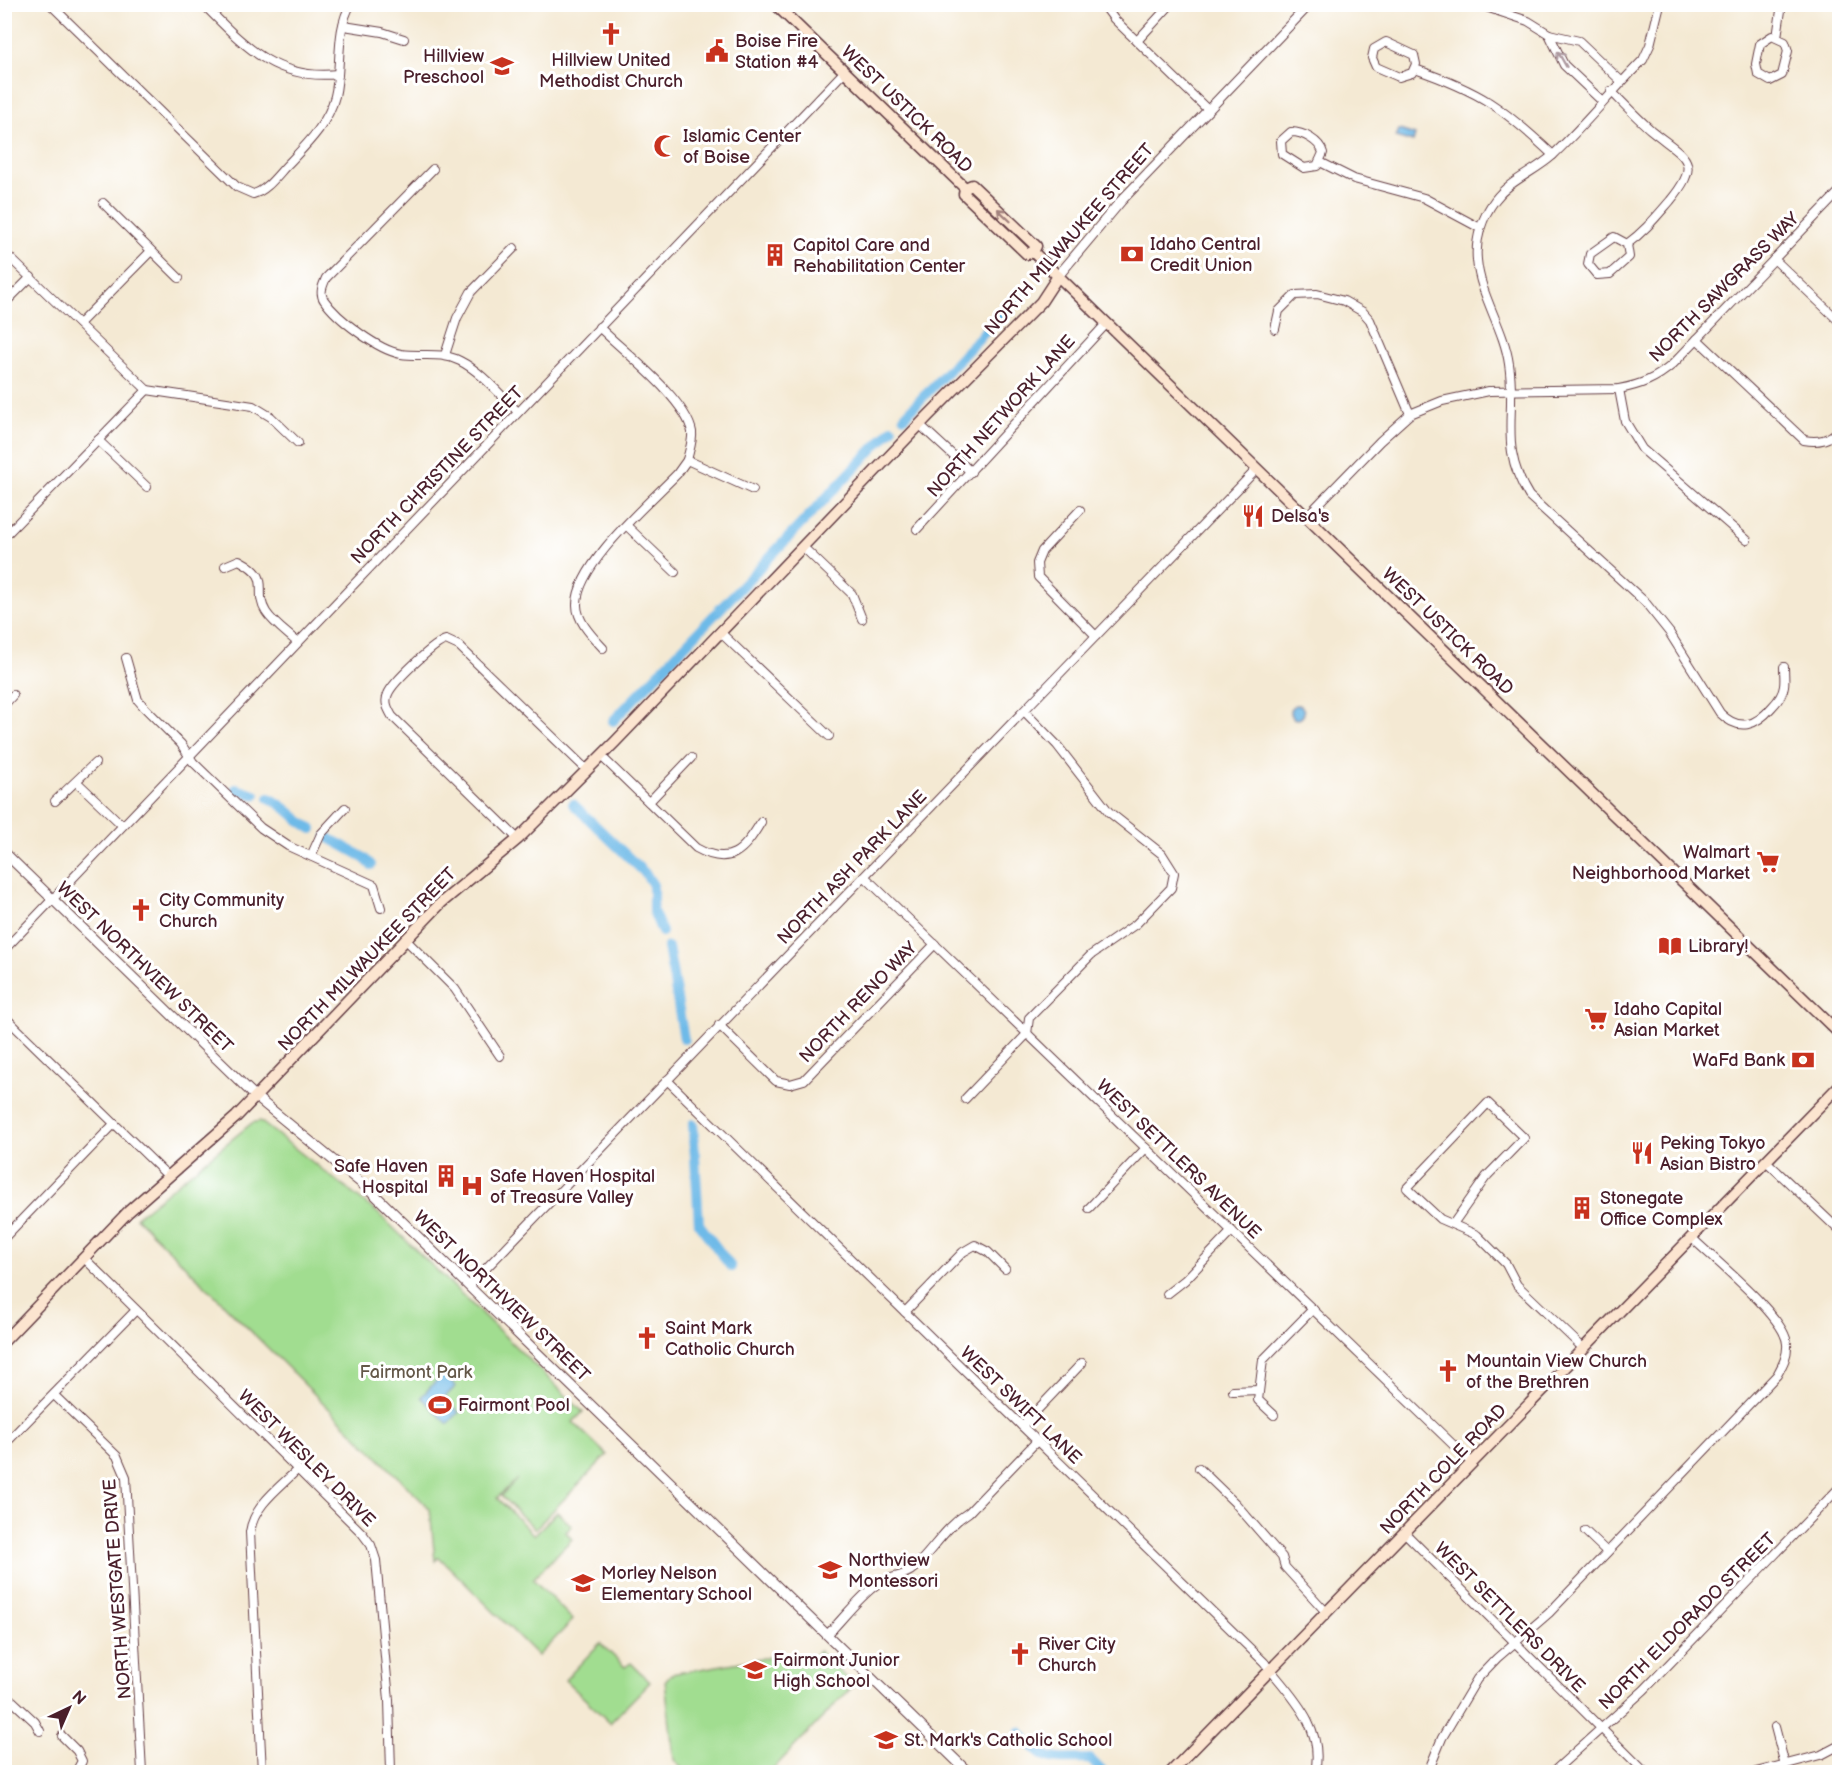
<svg xmlns="http://www.w3.org/2000/svg" width="1844" height="1777" font-family="'Balsamiq Sans',sans-serif">
<rect width="100%" height="100%" fill="#fff"/>
<filter id="ink" filterUnits="userSpaceOnUse"><feTurbulence type="fractalNoise" baseFrequency=".0167" numOctaves="2"/><feDisplacementMap in="SourceGraphic" scale="12" xChannelSelector="R" yChannelSelector="G"/><feConvolveMatrix kernelMatrix="1 2 1 2 8 2 1 2 1" color-interpolation-filters="sRGB"/></filter>
<filter id="wash" filterUnits="userSpaceOnUse"><feTurbulence type="fractalNoise" baseFrequency=".008" numOctaves="4" result="noise"/><feDisplacementMap in="SourceGraphic" scale="24" xChannelSelector="R" yChannelSelector="G"/><feGaussianBlur stdDeviation="1.35" result="paint"/><feColorMatrix in="noise" values="0 0 0 0 0 0 0 0 0 0 0 0 0 0 0 0 0 1.4 0 .05"/><feComposite in="paint" operator="in"/></filter>
<g filter="url(#wash)">
<rect width="100%" height="100%" fill="#f4e9d3"/>
<g fill="#a1dd90" stroke="#767e5e" stroke-width="1.5">
<polygon points="260,1121 379,1214 583,1412 573,1422 607,1455 535,1529 501,1496 517,1479 497,1498 534,1535 557,1512 572,1526 566,1532 572,1539 533,1579 573,1620 538,1656 439,1557 435,1561 430,1509 136,1217 252,1123"/>
<polygon points="600,1643 625,1667 631,1663 650,1682 610,1723 565,1680"/>
<path d="M819,1651L854,1685L770,1772H687L674,1760L665,1681L671,1674L781,1655C798,1664 805,1665 819,1651Z"/>
</g>
<g fill="#6ebae8" stroke="#5c6c8a" stroke-width="1.5">
<polygon points="1399,130 1415,135 1413,142 1396,137"/>
<circle cx="1297" cy="712" r="7"/>
<polygon points="444,1373 456,1386 444,1398 459,1412 448,1424 421,1397"/>
</g>
<g fill="none" stroke-linecap="round" stroke-linejoin="round">
<g stroke="#6ebae8" stroke-width="10">
<polyline points="1016,300 1020,295"/>
<polyline points="904,417 1004,312"/>
<polyline points="613,721 892,429"/>
<polyline points="236,789 255,795"/>
<path d="M269,798C286,805 296,820 312,829"/>
<polyline points="573,804 645,873 653,885 653,911 662,932"/>
<polyline points="327,837 363,857 371,865"/>
<polyline points="668,947 684,1039"/>
<polyline points="693,1124 699,1224 731,1267"/>
<path d="M1020,1732C1046,1764 1050,1759 1090,1759L1103,1772"/>
</g>
</g>
</g>
<g filter="url(#ink)">
<g fill="none" stroke-linecap="round" stroke-linejoin="round">
<g stroke="#643d44" stroke-width="10">
<g id="minor">
<path d="M50,4L237,187L253,194C267,191 278,174 288,164C307,144 328,124 335,96C342,68 335,30 351,4"/>
<path d="M203,4C243,44 274,81 338,74"/>
<polyline points="1103,4 1114,19 1208,110"/>
<polyline points="1477,4 1528,21 1549,34"/>
<path d="M1660,4L1650,45L1643,60C1612,91 1584,126 1552,156C1534,172 1510,180 1495,200C1482,217 1475,239 1477,260C1480,296 1504,328 1509,364C1517,415 1498,446 1529,496L1645,602L1669,632L1720,713C1739,732 1756,726 1772,707C1777,702 1783,694 1784,686C1785,680 1784,673 1784,667"/>
<polyline points="344,26 382,32 404,39"/>
<polygon points="1772,36 1785,42 1788,51 1782,75 1770,81 1758,74 1756,64 1760,44"/>
<polyline points="1777,37 1782,4"/>
<polyline points="1137,41 1171,4"/>
<polygon points="1386,42 1414,55 1416,64 1412,73 1399,77 1376,67 1372,58 1374,49"/>
<path d="M1415,69C1481,92 1502,107 1553,155"/>
<path d="M1611,91C1624,104 1637,118 1651,130C1684,157 1704,160 1670,201C1656,217 1644,232 1627,244"/>
<polyline points="1602,101 1564,65 1549,34 1579,41 1621,81"/>
<path d="M1291,132C1303,132 1320,141 1323,153L1317,166L1304,168L1282,154L1281,141Z"/>
<polyline points="1320,162 1354,179 1424,198 1480,228"/>
<path d="M433,169L326,278C323,285 319,293 324,300C337,319 378,350 401,354C422,357 440,351 460,361C482,372 500,395 518,412"/>
<polyline points="103,203 179,278"/>
<polygon points="1614,237 1627,244 1629,257 1610,274 1597,275 1588,264 1590,254"/>
<polyline points="4,252 147,390"/>
<polyline points="1774,259 1840,322"/>
<polyline points="4,304 31,277"/>
<polyline points="79,324 151,251"/>
<path d="M599,327C624,352 686,399 692,432C693,441 689,451 687,460L753,490"/>
<polyline points="1275,329 1279,311 1295,295 1317,294 1344,301 1363,312 1370,320 1410,414"/>
<path d="M1697,339L1804,440C1819,443 1829,440 1840,429"/>
<polyline points="445,355 457,318 471,292 514,248"/>
<polyline points="1619,389 1625,421 1642,449 1747,540"/>
<polyline points="147,390 253,406 271,417 298,443"/>
<polyline points="920,425 971,472"/>
<polyline points="98,440 147,487"/>
<polyline points="1080,510 1042,551 1037,563 1038,577 1096,636"/>
<path d="M1306,517L1380,441L1410,414L1442,401L1489,391L1619,389C1640,385 1656,379 1673,364L1840,191"/>
<polyline points="627,526 675,572"/>
<polyline points="917,529 1107,323"/>
<polyline points="4,537 147,390"/>
<polyline points="803,547 852,594 862,619"/>
<path d="M225,566L239,560C275,579 252,589 266,612C273,623 287,633 297,642"/>
<polyline points="721,633 829,736"/>
<path d="M603,648C592,636 577,621 577,605C576,565 649,503 677,474L687,460"/>
<polyline points="126,658 138,700 145,708 181,744 193,762 261,828 288,846 374,885 381,908"/>
<polyline points="4,705 13,695"/>
<path d="M601,756L696,848C730,867 744,851 761,822"/>
<polyline points="77,782 122,825"/>
<polyline points="55,801 95,763"/>
<polyline points="649,802 691,758"/>
<path d="M518,839L392,716C388,709 384,702 388,694C392,683 435,642 446,640L459,646L587,770"/>
<polyline points="311,856 321,834 345,808"/>
<polyline points="865,877 1472,1463"/>
<polyline points="405,939 455,989 500,1056"/>
<polyline points="4,950 844,72"/>
<polyline points="4,1016 167,1175"/>
<polyline points="719,1025 776,1081 790,1084 804,1080 935,944"/>
<path d="M667,1080L1264,1662C1290,1695 1325,1726 1315,1772"/>
<polyline points="965,1099 1027,1034 1029,1018 1091,955 1136,924 1171,888 1174,873 1162,854 1109,812 1057,745 1024,711"/>
<polyline points="1766,1161 1840,1231"/>
<polyline points="1089,1208 1146,1148"/>
<polyline points="1453,1224 1486,1177 1524,1138 1488,1103 1407,1188 1440,1219 1477,1235 1506,1264 1517,1285 1583,1348"/>
<polyline points="4,1238 114,1124"/>
<polyline points="84,1258 362,1533 371,1545 376,1560 389,1700 391,1772"/>
<polyline points="469,1286 1257,469"/>
<polyline points="1167,1294 1185,1280 1232,1231"/>
<polyline points="905,1312 963,1252 975,1245 988,1252 1005,1269"/>
<polyline points="1233,1391 1259,1390"/>
<polyline points="54,1395 117,1456 126,1477 142,1772"/>
<polyline points="1274,1415 1258,1400 1263,1360 1313,1309"/>
<polyline points="1022,1426 1082,1363"/>
<polyline points="4,1445 136,1310"/>
<polyline points="1199,1468 1235,1503 1282,1557 1285,1567 1327,1613"/>
<polyline points="1585,1531 1607,1552"/>
<polyline points="1405,1533 1645,1772"/>
<polyline points="4,1539 4,1560"/>
<path d="M827,1635C843,1619 858,1598 876,1585C887,1576 904,1578 914,1568C934,1549 945,1527 969,1512L1037,1441"/>
<polyline points="4,1693 35,1722 40,1731"/>
<polyline points="1775,1727 1785,1765"/>
<polyline points="62,1736 77,1751 82,1761 76,1772"/>
<path d="M262,1772L250,1532C254,1505 279,1488 298,1469"/>
<path d="M1428,1772L1442,1738L1477,1679L1497,1658L1549,1613L1777,1375C1782,1366 1788,1356 1787,1344C1786,1317 1712,1258 1691,1237"/>
<polyline points="1553,1772 1644,1690 1840,1487"/>
<polyline points="1756,1772 1821,1755 1840,1745"/>
</g>
</g>
<g stroke="#643d44" stroke-width="11">
<g id="tertiary">
<polyline points="1058,276 1121,201 1310,4"/>
<polyline points="4,852 256,1097 372,1192 968,1772"/>
</g>
</g>
<g stroke="#643d44" stroke-width="13">
<g id="secondary">
<polyline points="775,4 965,188 964,194 1027,254 1033,252 1058,276 1840,1034"/>
<polyline points="965,188 972,185 1036,246 1033,252"/>
<polyline points="4,1341 128,1212 236,1117 441,903 518,839 615,742 928,416 1041,302 1058,276"/>
<polyline points="1171,1772 1840,1085"/>
</g>
</g>
<use href="#minor" stroke="#fff" stroke-width="8"/>
<use href="#tertiary" stroke="#fff" stroke-width="9"/>
<use href="#secondary" stroke="#fce5d0" stroke-width="10"/>
</g>
<defs><path id="oneway-shaft" d="M-6 0H5M1.5-3L5.5 0L1.5 3" fill="none" stroke-width="1.6" stroke-linecap="round" stroke-linejoin="round" transform="scale(1.5)"/></defs>
<use stroke="#ae9aa0" href="#oneway-shaft" transform="translate(1562 59) rotate(-120)"/>
<use stroke="#a3827e" href="#oneway-shaft" transform="translate(1004 215) rotate(-136)"/>
</g>
<defs>
<g id="church-bare" transform="scale(1.8)"><path d="M-1.2-6h2.4v3.5h3.3v2.4h-3.3V6h-2.4V-.1h-3.3v-2.4h3.3Z" fill="#c8321e" stroke="#fff" stroke-width="2.5" paint-order="stroke"/></g>
<g id="civic-bare" transform="scale(1.8)"><path d="M-.6-6.5H3V-4.5H.6V-3L4-1V1h2V6H-6V1h2V-1L-.6-3ZM-1.2 2.5V6h2.4V2.5Z" fill="#c8321e" stroke="#fff" stroke-width="2.5" paint-order="stroke"/></g>
<g id="school-bare" transform="scale(1.8)"><path d="M0-5L7-2L0 1L-7-2ZM-4 1L0 2.5L4 1V4Q0 6-4 4Z" fill="#c8321e" stroke="#fff" stroke-width="2.5" paint-order="stroke"/></g>
<g id="mosque-bare" transform="scale(1.8)"><path d="M3.5-4.9A6 6 0 1 0 3.5 4.9A5 5 0 1 1 3.5-4.9Z" fill="#c8321e" stroke="#fff" stroke-width="2.5" paint-order="stroke"/></g>
<g id="bank-bare" transform="scale(1.8)"><path d="M-6-4H6V4H-6ZM0-2.3a2.3 2.3 0 1 0 0 4.6a2.3 2.3 0 1 0 0-4.6Z" fill="#c8321e" stroke="#fff" stroke-width="2.5" paint-order="stroke"/></g>
<g id="building-bare" transform="scale(1.8)"><path d="M-4-6H4V6H1V3H-1V6H-4ZM-2.5-4.3h1.7v1.8h-1.7ZM.8-4.3h1.7v1.8H.8ZM-2.5-1h1.7V.8h-1.7ZM.8-1h1.7V.8H.8Z" fill="#c8321e" stroke="#fff" stroke-width="2.5" paint-order="stroke"/></g>
<g id="restaurant-bare" transform="scale(1.8)"><path d="M-5-6h1v4h1v-4h1v4h1v-4h1v5L-1.5 .5V6h-2V.5L-5-1ZM5-6V6H3V1.5H1.5Q1.5-4 5-6Z" fill="#c8321e" stroke="#fff" stroke-width="2.5" paint-order="stroke"/></g>
<g id="supermarket-bare" transform="scale(1.8)"><path d="M-6-5.5h2.5l.6 2H6L4.5 2H-2.5L-4.4-4H-6ZM-1.5 3.2a1.3 1.3 0 1 0 .1 0ZM3 3.2a1.3 1.3 0 1 0 .1 0Z" fill="#c8321e" stroke="#fff" stroke-width="2.5" paint-order="stroke"/></g>
<g id="library-bare" transform="scale(1.8)"><path d="M-6-4Q-3-5.5-.7-3.5V5Q-3 3-6 4ZM6-4Q3-5.5 .7-3.5V5Q3 3 6 4Z" fill="#c8321e" stroke="#fff" stroke-width="2.5" paint-order="stroke"/></g>
<g id="hospital-bare" transform="scale(1.8)"><path d="M-5-5h3v3.5h4V-5h3V5h-3V1.5h-4V5h-3Z" fill="#c8321e" stroke="#fff" stroke-width="2.5" paint-order="stroke"/></g>
<g id="stadium-bare" transform="scale(1.8)"><path d="M0-5a6.5 5 0 1 0 0 10a6.5 5 0 1 0 0-10ZM-3.5-1.8h7v3.6h-7Z" fill="#c8321e" stroke="#fff" stroke-width="2.5" paint-order="stroke"/></g>
</defs>
<g fill-rule="evenodd">
<use href="#church-bare" x="611" y="34"/>
<use href="#civic-bare" x="717" y="51"/>
<use href="#school-bare" x="502" y="66"/>
<use href="#mosque-bare" x="665" y="146"/>
<use href="#bank-bare" x="1132" y="254"/>
<use href="#building-bare" x="775" y="255"/>
<use href="#restaurant-bare" x="1253" y="516"/>
<use href="#supermarket-bare" x="1768" y="862"/>
<use href="#church-bare" x="141" y="910"/>
<use href="#library-bare" x="1670" y="946"/>
<use href="#supermarket-bare" x="1596" y="1019"/>
<use href="#bank-bare" x="1803" y="1060"/>
<use href="#restaurant-bare" x="1642" y="1153"/>
<use href="#building-bare" x="446" y="1176"/>
<use href="#hospital-bare" x="472" y="1186"/>
<use href="#building-bare" x="1582" y="1208"/>
<use href="#church-bare" x="647" y="1338"/>
<use href="#church-bare" x="1448" y="1371"/>
<use href="#stadium-bare" x="440" y="1405"/>
<use href="#school-bare" x="830" y="1570"/>
<use href="#school-bare" x="583" y="1583"/>
<use href="#church-bare" x="1020" y="1654"/>
<use href="#school-bare" x="755" y="1670"/>
<use href="#school-bare" x="886" y="1740"/>
</g>
<g text-anchor="middle" stroke-width="6" stroke-linejoin="round" paint-order="stroke">
<g font-size="18" fill="#4a1f2b" stroke="#fff" text-anchor="start">
<text x="735" y="47">Boise Fire<tspan x="735" dy="21">Station #4</tspan></text>
<text x="484" y="62" text-anchor="end">Hillview<tspan x="484" dy="21">Preschool</tspan></text>
<text x="611" y="66" text-anchor="middle">Hillview United<tspan x="611" dy="21">Methodist Church</tspan></text>
<text x="683" y="142">Islamic Center<tspan x="683" dy="21">of Boise</tspan></text>
<text x="1150" y="250">Idaho Central<tspan x="1150" dy="21">Credit Union</tspan></text>
<text x="793" y="251">Capitol Care and<tspan x="793" dy="21">Rehabilitation Center</tspan></text>
<text x="1271" y="522">Delsa's</text>
<text x="1750" y="858" text-anchor="end">Walmart<tspan x="1750" dy="21">Neighborhood Market</tspan></text>
<text x="159" y="906">City Community<tspan x="159" dy="21">Church</tspan></text>
<text x="1688" y="952">Library!</text>
<text x="1614" y="1015">Idaho Capital<tspan x="1614" dy="21">Asian Market</tspan></text>
<text x="1785" y="1066" text-anchor="end">WaFd Bank</text>
<text x="1660" y="1149">Peking Tokyo<tspan x="1660" dy="21">Asian Bistro</tspan></text>
<text x="428" y="1172" text-anchor="end">Safe Haven<tspan x="428" dy="21">Hospital</tspan></text>
<text x="490" y="1182">Safe Haven Hospital<tspan x="490" dy="21">of Treasure Valley</tspan></text>
<text x="1600" y="1204">Stonegate<tspan x="1600" dy="21">Office Complex</tspan></text>
<text x="665" y="1334">Saint Mark<tspan x="665" dy="21">Catholic Church</tspan></text>
<text x="1466" y="1367">Mountain View Church<tspan x="1466" dy="21">of the Brethren</tspan></text>
<text x="458" y="1411">Fairmont Pool</text>
<text x="848" y="1566">Northview<tspan x="848" dy="21">Montessori</tspan></text>
<text x="601" y="1579">Morley Nelson<tspan x="601" dy="21">Elementary School</tspan></text>
<text x="1038" y="1650">River City<tspan x="1038" dy="21">Church</tspan></text>
<text x="773" y="1666">Fairmont Junior<tspan x="773" dy="21">High School</tspan></text>
<text x="904" y="1746">St. Mark's Catholic School</text>
</g>
<g font-size="18" fill="#4a1f2b" stroke="#fff">
<text transform="translate(907 109) rotate(44)" y="6">WEST USTICK ROAD</text>
<text transform="translate(1069 239) rotate(-49)" y="6">NORTH MILWAUKEE STREET</text>
<text transform="translate(1724 287) rotate(-45)" y="6">NORTH SAWGRASS WAY</text>
<text transform="translate(1001 416) rotate(-48)" y="6">NORTH NETWORK LANE</text>
<text transform="translate(437 475) rotate(-46)" y="6">NORTH CHRISTINE STREET</text>
<text transform="translate(1448 631) rotate(44)" y="6">WEST USTICK ROAD</text>
<text transform="translate(852 867) rotate(-46)" y="6">NORTH ASH PARK LANE</text>
<text transform="translate(367 959) rotate(-46)" y="6">NORTH MILWAUKEE STREET</text>
<text transform="translate(145 967) rotate(44)" y="6">WEST NORTHVIEW STREET</text>
<text transform="translate(858 1002) rotate(-46)" y="6">NORTH RENO WAY</text>
<text transform="translate(1179 1159) rotate(44)" y="6">WEST SETTLERS AVENUE</text>
<text transform="translate(502 1296) rotate(44)" y="6">WEST NORTHVIEW STREET</text>
<text transform="translate(1021 1405) rotate(44)" y="6">WEST SWIFT LANE</text>
<text transform="translate(307 1458) rotate(45)" y="6">WEST WESLEY DRIVE</text>
<text transform="translate(1443 1469) rotate(-46)" y="6">NORTH COLE ROAD</text>
<text transform="translate(117 1589) rotate(-94)" y="6">NORTH WESTGATE DRIVE</text>
<text transform="translate(1510 1617) rotate(45)" y="6">WEST SETTLERS DRIVE</text>
<text transform="translate(1687 1621) rotate(-45)" y="6">NORTH ELDORADO STREET</text>
</g>
<g font-size="18" fill="#645849" stroke="#fff">
<text x="416" y="1378">Fairmont Park</text>
</g>
</g>
<rect width="1844" height="1777" fill="none" stroke="#fff" stroke-width="24"/>
<g transform="translate(69 1708) rotate(44)" stroke="#ffffff" stroke-width="4.5" paint-order="stroke">
<path d="M0-4.5L10 22L0 15L-10 22Z" fill="#4a1f2b"/>
<text y="-9" font-size="16" font-weight="bold" text-anchor="middle" fill="#4a1f2b">N</text>
</g>
</svg>
